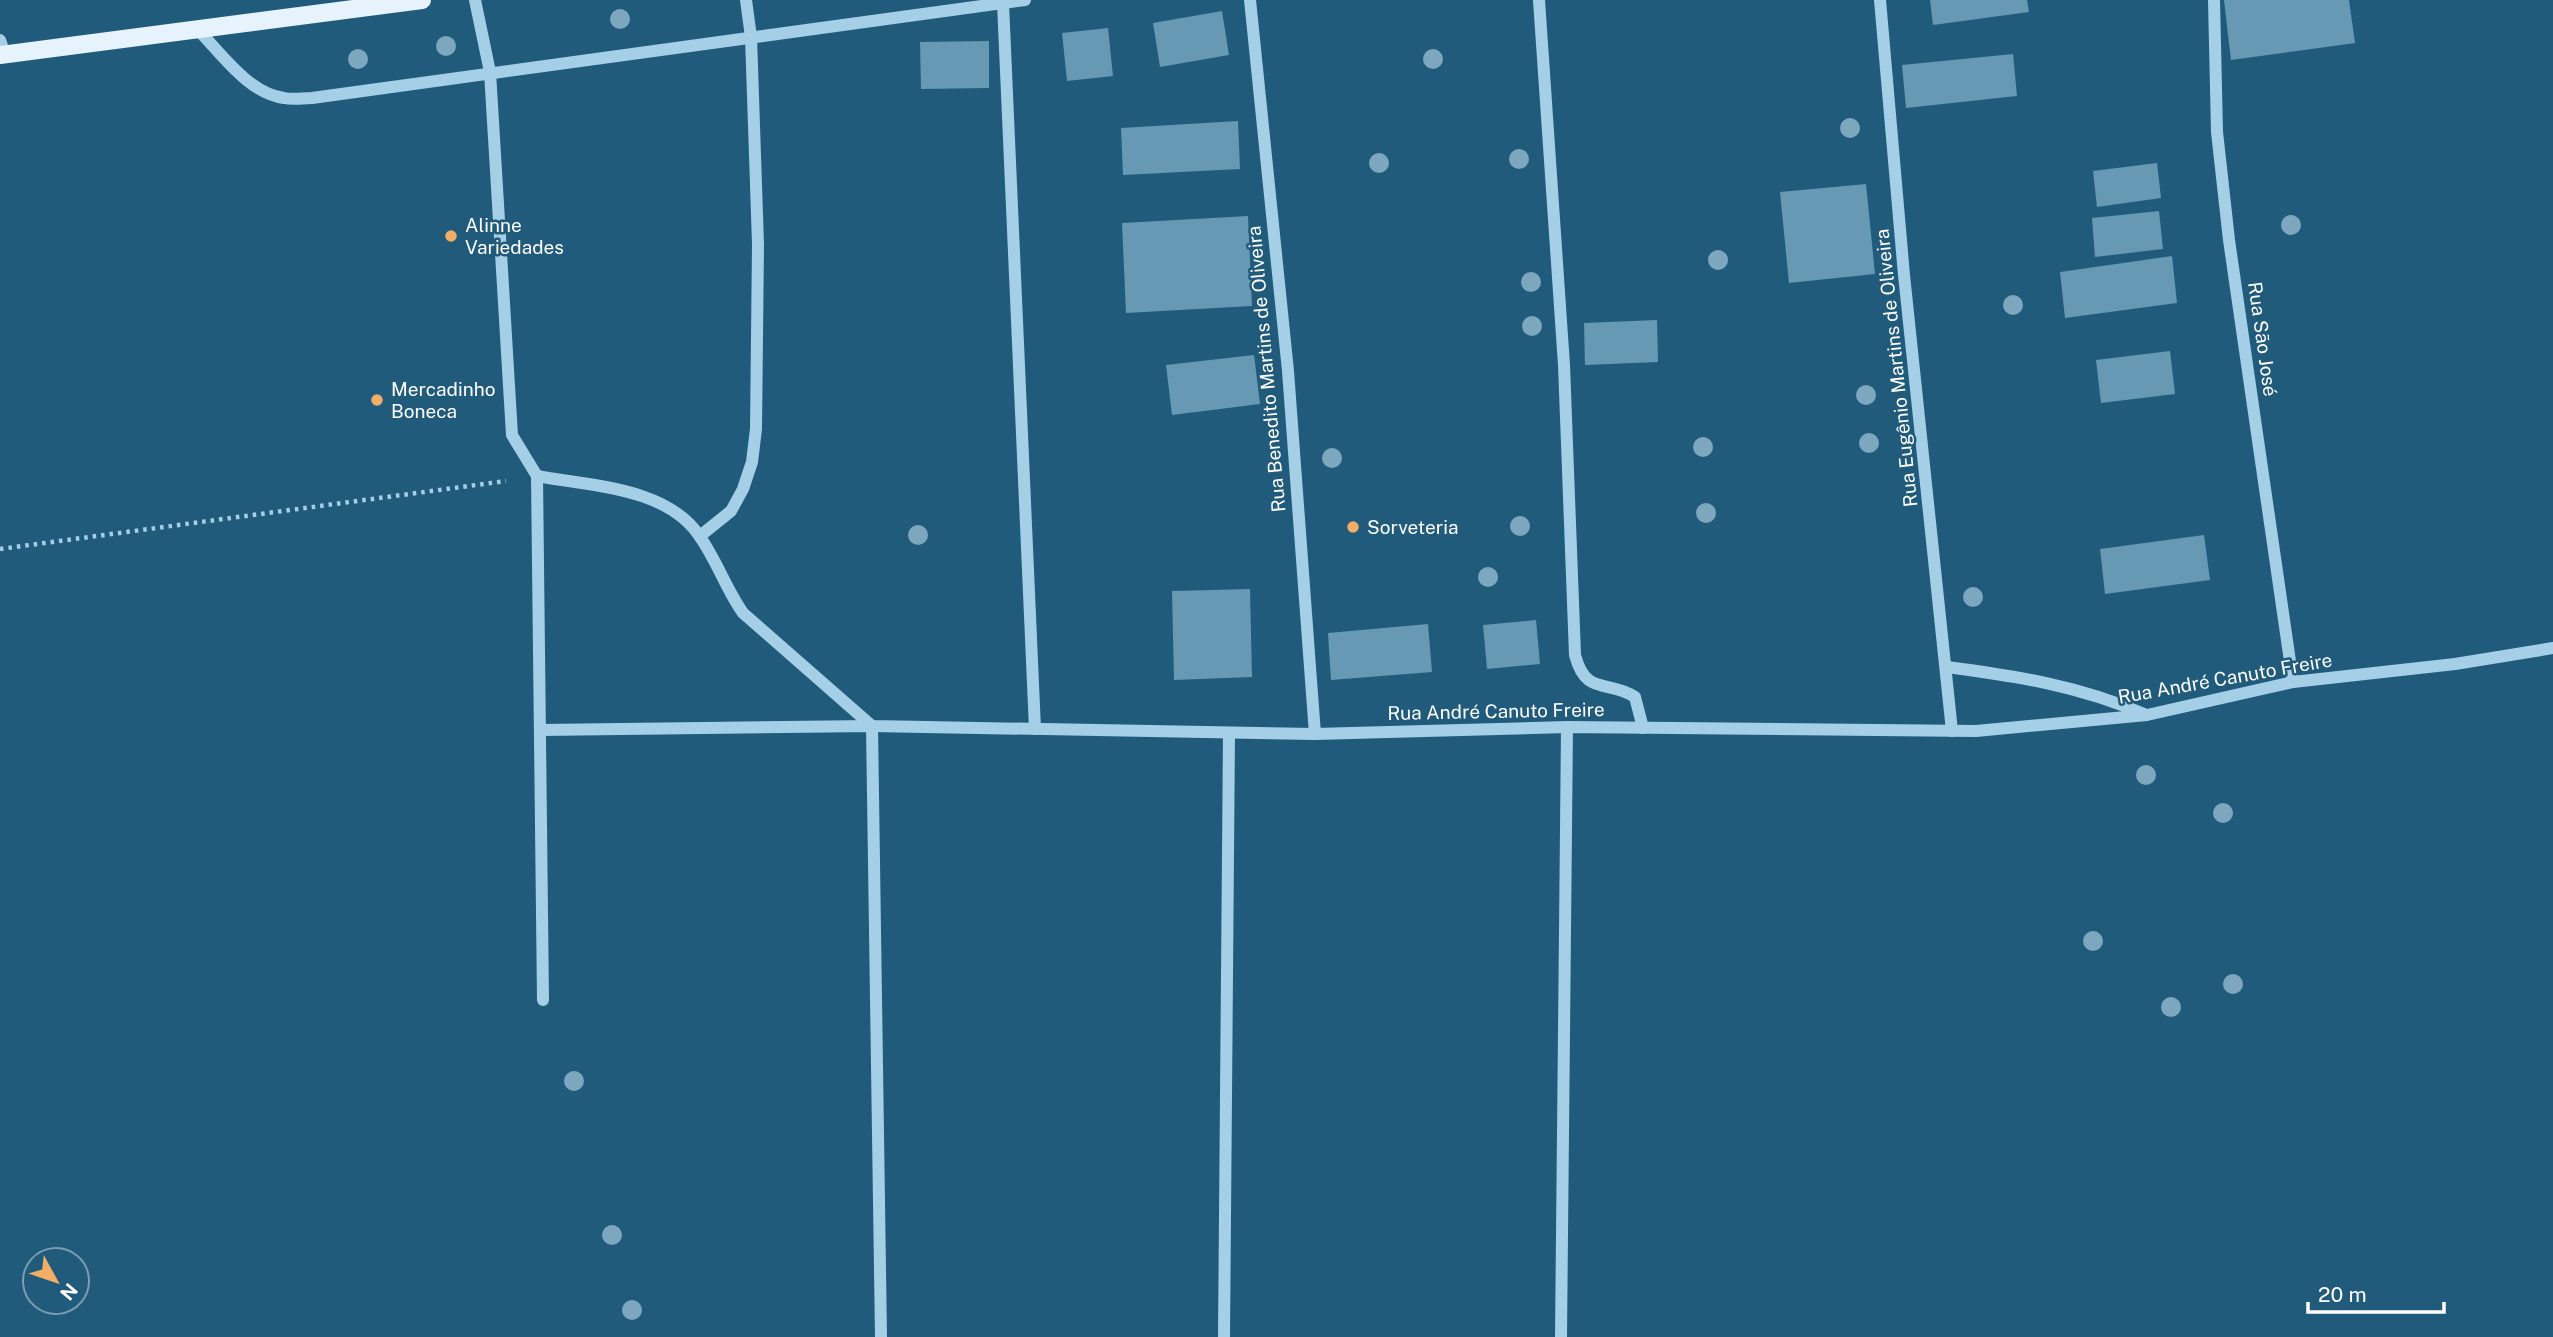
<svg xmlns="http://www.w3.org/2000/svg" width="2553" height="1337" font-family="'Public Sans',sans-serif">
<rect width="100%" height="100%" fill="#215b7c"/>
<g fill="#6798b4">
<polygon points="1930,0 2027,0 2029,12 1933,25"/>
<polygon points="2224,0 2349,0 2355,43 2231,60"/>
<polygon points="1222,11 1229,55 1160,67 1153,23"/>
<polygon points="1108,28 1113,76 1067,81 1062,33"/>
<polygon points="989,41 989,88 921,89 920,42"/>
<polygon points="2013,54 2017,96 1906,108 1902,65"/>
<polygon points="1238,121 1240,169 1123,175 1121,128"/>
<polygon points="2157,163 2161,198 2097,207 2093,171"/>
<polygon points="1866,184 1875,274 1789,283 1780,192"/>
<polygon points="2159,211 2163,249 2095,257 2092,218"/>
<polygon points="1248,216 1252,306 1126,313 1122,223"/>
<polygon points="2172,256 2177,303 2065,318 2060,272"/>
<polygon points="1657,320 1658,362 1585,365 1584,323"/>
<polygon points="2170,351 2175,394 2101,403 2096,360"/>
<polygon points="1254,355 1260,404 1172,415 1166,365"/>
<polygon points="2204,535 2210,580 2105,594 2100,549"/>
<polygon points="1250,589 1252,677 1174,680 1172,591"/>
<polygon points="1536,620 1540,664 1487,669 1483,625"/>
<polygon points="1428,624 1432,672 1331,680 1328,633"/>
</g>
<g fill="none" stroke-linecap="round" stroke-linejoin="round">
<polyline stroke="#a5cfe6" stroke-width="4.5" stroke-dasharray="3.5 5" stroke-linecap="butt" points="0,549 506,481"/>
<g stroke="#a5cfe6" stroke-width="12">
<polyline points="475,0 490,72 512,435 537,476 543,1000"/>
<polyline points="1250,0 1288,371 1315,734"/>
<path d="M1539,0L1564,365L1575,655C1586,697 1608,679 1635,697L1643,728"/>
<polyline points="1880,0 1904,275 1952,731"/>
<polyline points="2214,0 2217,132 2229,240 2293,682"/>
<polyline points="1003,3 1035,729"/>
<path d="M198,30C222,54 248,93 284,98C293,100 303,98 312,98L1025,0"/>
<polyline points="0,40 5,55"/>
<path d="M537,476C590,486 668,487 700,537C717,561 726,589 743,613L872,726L1315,734L1567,727L1976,731L2147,715L2293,682L2455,664L2553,648"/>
<polyline points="700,536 731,511 743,489 752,462 756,429 758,244 751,37 746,0"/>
<path d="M1947,667C2016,676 2080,686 2144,714"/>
<polyline points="540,730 872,726 881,1337"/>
<polyline points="1224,1337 1229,733"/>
<polyline points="1561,1337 1567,727"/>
</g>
<polyline stroke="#e6f3fd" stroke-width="18" points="0,55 422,0"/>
</g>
<g fill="#7da7bf">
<circle cx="620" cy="19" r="10"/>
<circle cx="446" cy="46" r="10"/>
<circle cx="358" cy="59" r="10"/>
<circle cx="1433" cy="59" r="10"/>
<circle cx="1850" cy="128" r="10"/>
<circle cx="1519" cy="159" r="10"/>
<circle cx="1379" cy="163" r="10"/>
<circle cx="2291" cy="225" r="10"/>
<circle cx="1718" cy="260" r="10"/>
<circle cx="1531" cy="282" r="10"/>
<circle cx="2013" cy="305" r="10"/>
<circle cx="1532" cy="326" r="10"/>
<circle cx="1866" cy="395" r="10"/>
<circle cx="1869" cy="443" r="10"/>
<circle cx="1703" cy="447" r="10"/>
<circle cx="1332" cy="458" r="10"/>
<circle cx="1706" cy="513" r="10"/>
<circle cx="1520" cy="526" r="10"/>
<circle cx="918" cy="535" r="10"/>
<circle cx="1488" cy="577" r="10"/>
<circle cx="1973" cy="597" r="10"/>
<circle cx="2146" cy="775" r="10"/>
<circle cx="2223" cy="813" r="10"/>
<circle cx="2093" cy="941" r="10"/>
<circle cx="2233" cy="984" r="10"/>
<circle cx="2171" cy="1007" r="10"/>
<circle cx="574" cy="1081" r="10"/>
<circle cx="612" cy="1235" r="10"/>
<circle cx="632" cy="1310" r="10"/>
</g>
<g fill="#f2ae66" stroke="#215b7c" stroke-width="2.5">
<circle cx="451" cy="236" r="7"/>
<circle cx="377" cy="400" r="7"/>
<circle cx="1353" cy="527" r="7"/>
</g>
<g text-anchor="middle" stroke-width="5" stroke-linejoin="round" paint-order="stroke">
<g font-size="19" fill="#fff" stroke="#215b7c" text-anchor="start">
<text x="465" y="232">Alinne<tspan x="465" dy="22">Variedades</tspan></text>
<text x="391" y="396">Mercadinho<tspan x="391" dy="22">Boneca</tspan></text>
<text x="1367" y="534">Sorveteria</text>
</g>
<g font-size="19" fill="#fff" stroke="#215b7c">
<text transform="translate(2263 339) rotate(82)" y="7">Rua São José</text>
<text transform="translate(1896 368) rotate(-96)" y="7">Rua Eugênio Martins de Oliveira</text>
<text transform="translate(1266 369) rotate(-95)" y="7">Rua Benedito Martins de Oliveira</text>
<text transform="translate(2225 678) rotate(-10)" y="7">Rua André Canuto Freire</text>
<text transform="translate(1496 711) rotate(-1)" y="7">Rua André Canuto Freire</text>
</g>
</g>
<g transform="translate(56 1281) rotate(130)"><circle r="33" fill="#215b7c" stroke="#7a9db0" stroke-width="2"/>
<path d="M0-5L12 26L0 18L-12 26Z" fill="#f2ae66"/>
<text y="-10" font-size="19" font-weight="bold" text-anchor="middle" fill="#ffffff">N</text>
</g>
<path d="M2308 1302v10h136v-10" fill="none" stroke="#ffffff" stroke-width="3.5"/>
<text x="2318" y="1302" font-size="21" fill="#ffffff" stroke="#215b7c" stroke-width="5" paint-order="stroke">20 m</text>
</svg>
